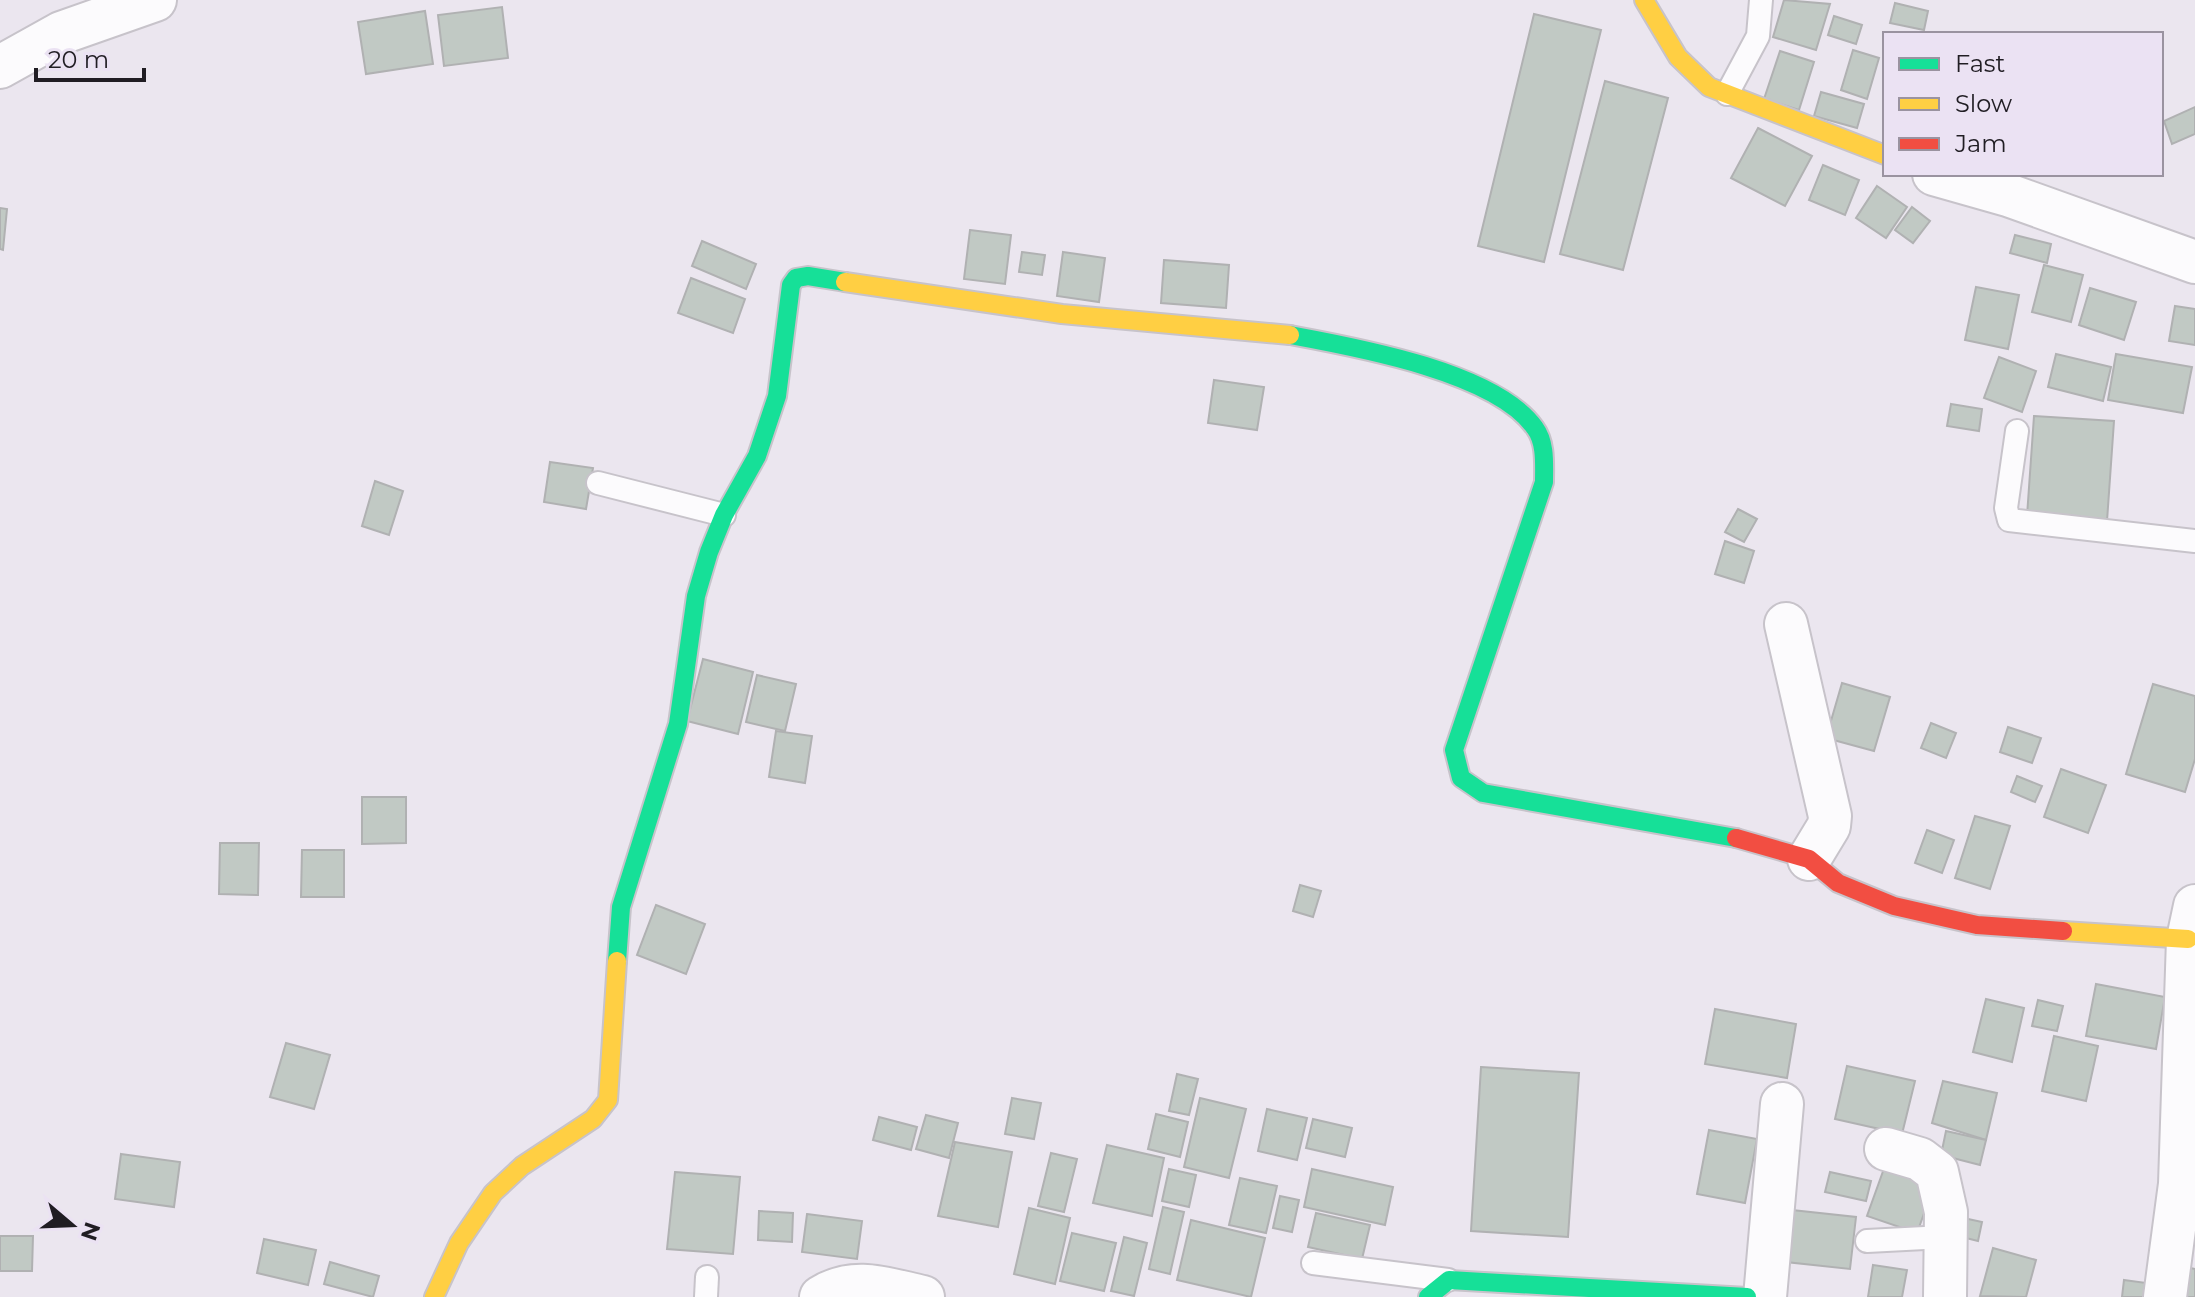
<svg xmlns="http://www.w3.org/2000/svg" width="2195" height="1297" font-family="Montserrat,sans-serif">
<rect width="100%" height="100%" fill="#ebe6ef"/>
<g fill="#c1c9c4" stroke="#b0b1b2" stroke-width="2">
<polygon points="1784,0 1830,4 1816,50 1773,37"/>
<polygon points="1895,3 1928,11 1924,30 1890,23"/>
<polygon points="502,7 508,58 444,66 438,15"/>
<polygon points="425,11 433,64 366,74 358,22"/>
<polygon points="1534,14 1601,30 1544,262 1478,246"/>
<polygon points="1834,16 1862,25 1856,44 1828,35"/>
<polygon points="1853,50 1879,58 1867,99 1841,90"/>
<polygon points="1780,51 1814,62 1799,110 1764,99"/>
<polygon points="1605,81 1668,98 1623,270 1560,254"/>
<polygon points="1821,92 1864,104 1857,128 1814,116"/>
<polygon points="2195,107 2195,134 2172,144 2164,121"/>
<polygon points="1758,128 1812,156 1785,206 1731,178"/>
<polygon points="1823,165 1859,180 1845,215 1809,200"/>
<polygon points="1877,186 1907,207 1886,238 1856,218"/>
<polygon points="1912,207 1930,221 1913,243 1895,230"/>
<polygon points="0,208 7,209 3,250 0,249"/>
<polygon points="970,230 1011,235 1005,284 964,279"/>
<polygon points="2015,235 2051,244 2047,263 2010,253"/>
<polygon points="702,241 756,264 746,289 692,266"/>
<polygon points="1022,252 1045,255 1042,275 1019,272"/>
<polygon points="1063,252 1105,258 1099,302 1057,296"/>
<polygon points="1164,260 1229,265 1226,308 1161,303"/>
<polygon points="2044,265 2083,275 2071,322 2032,312"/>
<polygon points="691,278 745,299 733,333 678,313"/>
<polygon points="1976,287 2019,295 2008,349 1965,340"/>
<polygon points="2090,288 2136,302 2124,340 2079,325"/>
<polygon points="2175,306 2195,309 2195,345 2169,341"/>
<polygon points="2056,354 2111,367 2103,401 2048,387"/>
<polygon points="2116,354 2192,367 2183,413 2108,400"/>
<polygon points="1999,357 2036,371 2022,412 1984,398"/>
<polygon points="1214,380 1264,387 1257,430 1208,423"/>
<polygon points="1951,404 1982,409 1979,431 1947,426"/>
<polygon points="2034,416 2114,421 2107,521 2027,516"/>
<polygon points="550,462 593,468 586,509 544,502"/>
<polygon points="375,481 403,491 389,535 362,526"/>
<polygon points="1738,509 1757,519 1744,542 1725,532"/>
<polygon points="1725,541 1754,551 1744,583 1715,574"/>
<polygon points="703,659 753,672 738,734 687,721"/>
<polygon points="757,675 796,684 785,731 746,722"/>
<polygon points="1842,683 1890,697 1874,751 1826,738"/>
<polygon points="2153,684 2195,696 2195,759 2185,792 2126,774"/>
<polygon points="1931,723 1956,733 1946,758 1921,748"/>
<polygon points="2008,727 2041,738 2032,763 2000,752"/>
<polygon points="776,731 812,736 805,783 769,777"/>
<polygon points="2061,769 2106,785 2088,833 2044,817"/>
<polygon points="2017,776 2042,786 2035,802 2011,792"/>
<polygon points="362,797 406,797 406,843 362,844"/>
<polygon points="1975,816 2010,826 1990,889 1955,878"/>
<polygon points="1927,830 1954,840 1942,873 1915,863"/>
<polygon points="220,843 259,843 258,895 219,894"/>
<polygon points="302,850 344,850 344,897 301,897"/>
<polygon points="1300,885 1321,891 1313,917 1293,911"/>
<polygon points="656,905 705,924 686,974 637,955"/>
<polygon points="2096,984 2165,997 2156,1049 2086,1036"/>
<polygon points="1986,999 2024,1008 2012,1062 1973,1052"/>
<polygon points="2038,1000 2063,1006 2057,1031 2032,1026"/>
<polygon points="1715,1009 1796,1024 1787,1078 1705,1064"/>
<polygon points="2054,1036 2098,1046 2086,1101 2042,1091"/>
<polygon points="286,1043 330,1055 314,1109 270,1097"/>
<polygon points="1847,1066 1915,1081 1902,1134 1835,1119"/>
<polygon points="1481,1067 1579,1073 1568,1237 1471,1231"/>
<polygon points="1177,1074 1198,1079 1189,1115 1169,1111"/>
<polygon points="1943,1081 1997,1093 1986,1140 1932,1123"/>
<polygon points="1012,1098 1041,1103 1034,1139 1005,1134"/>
<polygon points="1200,1098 1246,1109 1229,1178 1184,1167"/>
<polygon points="1267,1109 1307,1118 1297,1160 1258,1151"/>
<polygon points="1156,1114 1188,1122 1180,1157 1148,1149"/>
<polygon points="926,1115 958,1123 949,1158 916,1149"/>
<polygon points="879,1117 917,1127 911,1150 873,1140"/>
<polygon points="1313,1119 1352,1128 1345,1157 1306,1148"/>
<polygon points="1709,1130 1757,1139 1745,1203 1697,1194"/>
<polygon points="1946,1131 1986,1140 1980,1165 1941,1155"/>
<polygon points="955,1142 1012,1152 998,1227 938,1216"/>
<polygon points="1107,1145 1164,1158 1152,1216 1093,1203"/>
<polygon points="1051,1153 1077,1159 1064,1212 1038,1206"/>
<polygon points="121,1154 180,1162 174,1207 115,1199"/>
<polygon points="1886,1163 1936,1180 1917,1233 1867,1216"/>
<polygon points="1169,1169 1196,1175 1189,1207 1162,1201"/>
<polygon points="1312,1169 1393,1187 1385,1225 1304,1207"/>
<polygon points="675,1172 740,1177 733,1254 667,1249"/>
<polygon points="1830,1172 1871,1181 1866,1201 1825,1192"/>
<polygon points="1240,1178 1277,1186 1266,1233 1229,1225"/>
<polygon points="1280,1196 1299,1200 1292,1232 1273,1228"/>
<polygon points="1163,1207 1184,1212 1170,1274 1149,1269"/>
<polygon points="1029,1208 1070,1218 1055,1284 1014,1274"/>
<polygon points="1792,1210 1856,1217 1850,1269 1786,1262"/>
<polygon points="759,1211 793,1213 792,1242 758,1240"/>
<polygon points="1316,1213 1370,1225 1362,1259 1308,1247"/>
<polygon points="807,1214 862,1221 857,1259 802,1252"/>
<polygon points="1959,1217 1982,1222 1978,1241 1954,1235"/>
<polygon points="1191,1220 1265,1238 1251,1297 1177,1280"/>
<polygon points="1072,1233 1116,1243 1104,1291 1060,1281"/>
<polygon points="0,1236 33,1236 32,1271 0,1271"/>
<polygon points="1124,1237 1147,1243 1134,1296 1111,1291"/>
<polygon points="264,1239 316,1250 308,1285 257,1273"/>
<polygon points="1993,1248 2036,1260 2026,1297 1980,1296"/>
<polygon points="330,1262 379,1276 373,1297 324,1284"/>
<polygon points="1873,1265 1907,1270 1902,1297 1868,1297"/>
<polygon points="2186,1267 2195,1269 2195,1297 2179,1297"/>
<polygon points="2124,1280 2154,1284 2153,1297 2122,1297"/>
</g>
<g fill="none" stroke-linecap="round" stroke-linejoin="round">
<g stroke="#c7c3ca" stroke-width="26">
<g id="lane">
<polyline points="1727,94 1758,36 1761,0"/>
<polyline points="2017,431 2006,508 2009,520 2195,541"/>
<polyline points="598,483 724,515"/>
<polyline points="1867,1241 1944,1237"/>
<polyline points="1313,1263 1448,1280"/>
<polyline points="706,1297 707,1277"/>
</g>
</g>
<g stroke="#c7c3ca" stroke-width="46">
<g id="street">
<polyline points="0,67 61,33 155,0"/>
<polyline points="1934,174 2008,195 2195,262"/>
<polyline points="1786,624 1830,816 1829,826 1809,859"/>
<polyline points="1886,1149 1920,1159 1937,1172 1946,1212 1945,1297"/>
<path d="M821,1297C855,1276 886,1289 923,1297"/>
<polyline points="1765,1297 1782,1104"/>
<polyline points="2165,1297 2180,1184 2188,939 2195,906"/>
</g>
</g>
<g stroke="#c7c3ca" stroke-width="22">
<g id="fast">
<path d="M1290,335C1355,347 1496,372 1535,428C1546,443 1544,464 1544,482L1454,750L1461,778L1483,793L1736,838"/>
<polyline points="617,961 621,907 678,724 696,596 709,552 724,515 757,456 777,396 791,285 796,278 808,276 845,282"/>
<polyline points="1428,1297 1449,1280 1747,1297"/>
</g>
</g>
<g stroke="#c7c3ca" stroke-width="22">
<g id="slow">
<polyline points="1644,0 1678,57 1709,87 1885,155"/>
<polyline points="845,282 1062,314 1290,335"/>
<polyline points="2063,931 2188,939"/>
<polyline points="434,1297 459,1243 493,1193 522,1166 593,1119 608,1100 617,961"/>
</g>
</g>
<g stroke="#c7c3ca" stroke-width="22">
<polyline id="jam" points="1736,838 1809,859 1838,883 1894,906 1977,925 2063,931"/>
</g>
<use href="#lane" stroke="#fcfbfd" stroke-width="22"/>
<use href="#street" stroke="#fcfbfd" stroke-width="42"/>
<use href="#fast" stroke="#16e098" stroke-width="18"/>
<use href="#slow" stroke="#ffcf43" stroke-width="18"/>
<use href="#jam" stroke="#f24e42" stroke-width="18"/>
</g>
<rect x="1883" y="32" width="280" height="144" fill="#ebe2f3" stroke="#9a93a0" stroke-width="2"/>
<rect x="1899" y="58" width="40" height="12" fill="#16e098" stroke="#9a93a0" stroke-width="2"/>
<text x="1955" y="72" font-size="24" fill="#201d23">Fast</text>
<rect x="1899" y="98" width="40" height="12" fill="#ffcf43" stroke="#9a93a0" stroke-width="2"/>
<text x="1955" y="112" font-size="24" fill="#201d23">Slow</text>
<rect x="1899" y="138" width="40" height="12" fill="#f24e42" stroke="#9a93a0" stroke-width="2"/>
<text x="1955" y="152" font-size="24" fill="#201d23">Jam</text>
<g transform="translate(72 1225) rotate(109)" stroke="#ebe2f3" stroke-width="6" paint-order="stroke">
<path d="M0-6L14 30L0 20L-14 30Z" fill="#201d23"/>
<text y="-12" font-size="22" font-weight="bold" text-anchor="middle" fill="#201d23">N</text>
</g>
<path d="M36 68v12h108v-12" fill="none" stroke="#201d23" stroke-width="4"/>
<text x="48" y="68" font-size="24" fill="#201d23" stroke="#ebe2f3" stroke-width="6" paint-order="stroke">20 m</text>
</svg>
